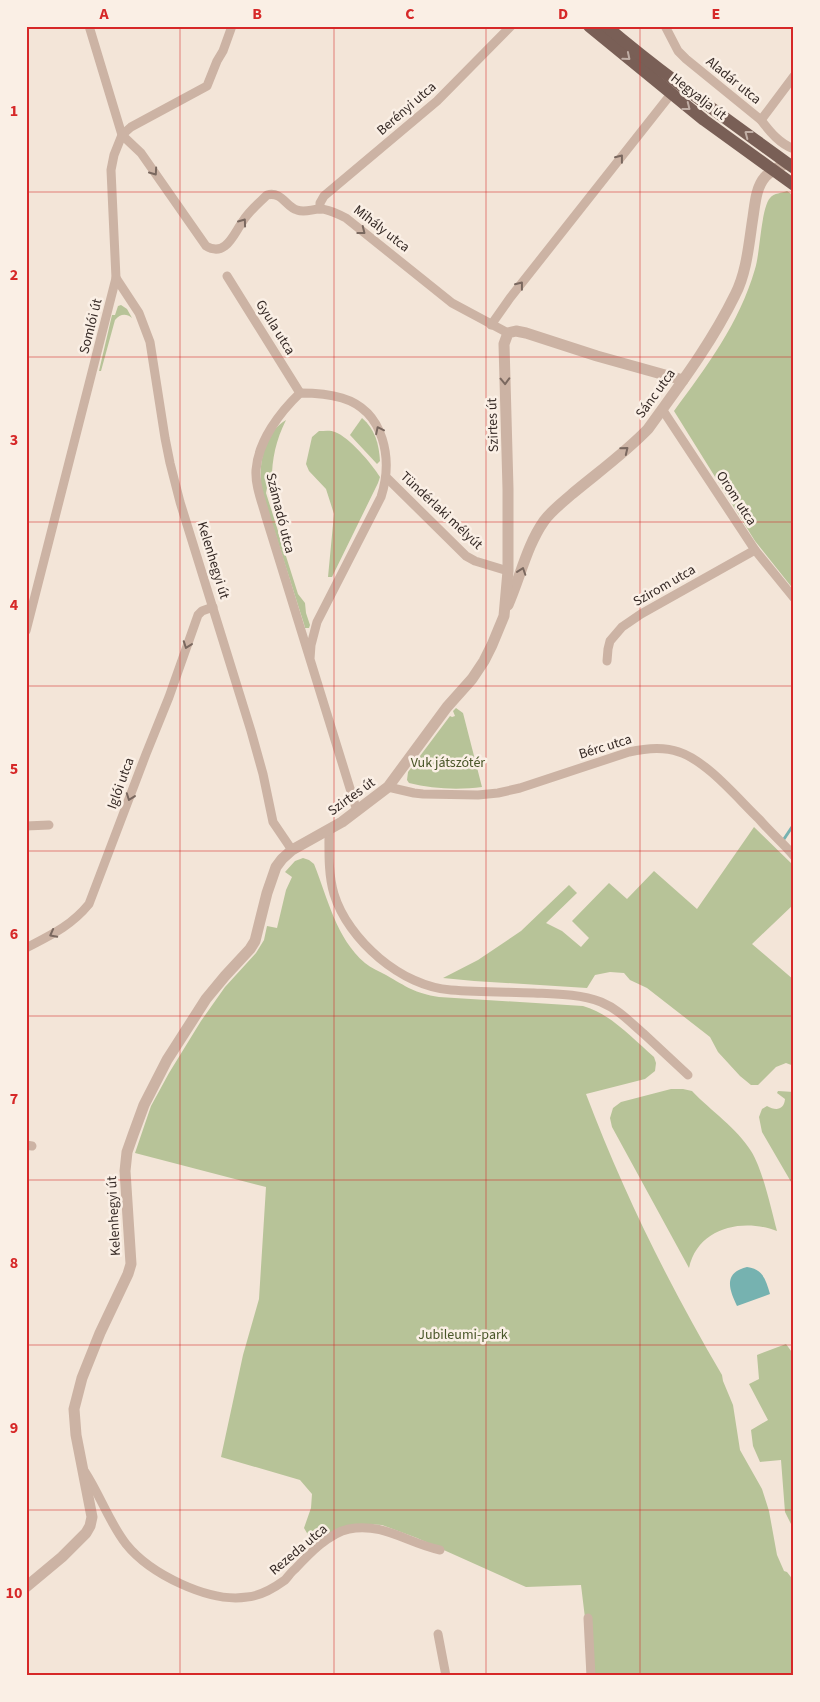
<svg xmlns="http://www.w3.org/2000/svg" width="820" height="1702" font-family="'Source Sans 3',sans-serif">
<rect width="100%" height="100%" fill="#f3e5d8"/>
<g fill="#b7c398">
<path d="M787,191L794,196V590L755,541L674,411C707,366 739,324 755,269C760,254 761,208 770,198C774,193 782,193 787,191Z"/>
<path d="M121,305L127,309L132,318C126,313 120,314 115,320L101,371H99L112,315H115L118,306Z"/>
<path d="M362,418C375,429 379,444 380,461L377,464L350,435Z"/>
<path d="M286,420C275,442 271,463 272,488L270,486L267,488L266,493L298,594L305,603L306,613L310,625L309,628H305L304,624L262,492C258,468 262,434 286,420Z"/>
<path d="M319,431C324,431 331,430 335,432C349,437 372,464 380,477L378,483L332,577H328L334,514L326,489L309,471L306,464L312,437Z"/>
<path d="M456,708L463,713L482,787C459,790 432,789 409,783L407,780L408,772L450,716L452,717L455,716L453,711Z"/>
<polygon points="754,827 794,866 794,904 752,944 794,980 794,1066 786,1063 776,1067 758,1085 751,1085 740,1076 718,1052 710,1037 647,988 630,980 624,973 610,972 595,975 587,988 474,981 443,978 478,960 521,931 569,885 577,893 546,923 562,931 581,947 589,938 572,921 609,883 627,899 654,871 697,909"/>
<path d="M303,858L309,860L314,864C328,899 336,938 365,963C371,968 379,971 386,975C407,987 414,993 439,997L583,1006C611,1014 632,1038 654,1057L656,1063L655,1071L645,1079L586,1094C623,1192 669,1285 722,1375L723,1381L733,1405L740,1450L762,1489L769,1511L777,1555L784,1571L787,1572L794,1581V1676H587L585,1618L581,1585L526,1587L417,1538L382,1525L365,1524L314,1545L304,1528L311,1508L312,1494L300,1480L221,1457L243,1355L259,1299L266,1187L135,1153L151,1106L169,1073L201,1021L225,987L256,953L264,940L267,926L277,928L286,890L292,877L285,872L295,861Z"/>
<path d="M671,1089H683L692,1091C711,1111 737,1128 751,1151C763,1170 771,1209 777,1231C743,1218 698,1227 689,1268L612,1127L610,1118L613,1108L621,1102Z"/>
<path d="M778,1091L794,1092V1187L762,1132L759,1117L762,1109L767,1106C776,1111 784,1110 785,1099L777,1093Z"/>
<polygon points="786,1344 794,1355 794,1530 785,1512 781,1460 760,1462 753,1446 751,1430 768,1420 749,1384 759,1379 757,1355"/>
</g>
<path fill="#76b2b0" d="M747,1267C763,1269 766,1280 770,1294L737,1306C729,1289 723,1273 747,1267Z"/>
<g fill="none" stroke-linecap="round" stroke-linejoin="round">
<polyline stroke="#76b2b0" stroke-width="3" points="784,839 794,824"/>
<g stroke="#ccb3a4" stroke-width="9">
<path d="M665,26L678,51L686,59L761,120C770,132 780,144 794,149"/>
<polyline points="761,120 794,76"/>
<path d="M122,135L141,153L206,246C226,258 234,233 243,221C249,211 259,203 267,195C282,191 286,207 297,210C305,213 312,209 320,209C330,209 337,214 346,218L452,303L508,333"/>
<polyline points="122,135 131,127 207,86 217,61 223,51 232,26"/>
<polyline points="320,209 320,203 324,196 437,101 511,26"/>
<polyline points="227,276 300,393"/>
<polyline points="116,278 139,313 150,342 165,438 170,463 180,502 251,731 263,774 273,822 292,850"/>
<polyline points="491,325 510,298 671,94"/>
<polyline points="662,409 755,550 794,598"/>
<polyline points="386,477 466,556 475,561 508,571"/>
<polyline points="26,631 116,278 111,170 114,155 122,135 89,26"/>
<path d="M310,659L311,645L317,622L381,497C393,460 385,411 342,398C329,394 314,393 300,393C280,412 258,441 256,470C255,486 262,502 266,517L357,811"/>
<polyline points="607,661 608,649 610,641 622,627 641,614 755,550"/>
<path d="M388,787L414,793L423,794L478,795L498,793L520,788L629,752C646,748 663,746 679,752C707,761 738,799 759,819C770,832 783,843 794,856"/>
<polyline points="26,826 49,825"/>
<path d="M329,830C329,851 328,874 334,894C348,940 402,987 451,990C478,992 506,992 534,993C556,994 580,994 601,1002C618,1009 630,1022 644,1034C658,1047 673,1061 688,1075"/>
<path d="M26,948C51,935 71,926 89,904L146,754L169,697L198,615L202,611L213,607"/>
<polyline points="26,1145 32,1146"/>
<path d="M85,1472C100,1495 109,1522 126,1544C150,1574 209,1603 247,1597C261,1596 274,1588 285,1580C288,1577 291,1572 295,1569C309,1554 329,1533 349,1529C383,1522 409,1544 440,1550"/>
<polyline points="588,1618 591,1676"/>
<polyline points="438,1634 446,1676"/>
</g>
<g stroke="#ccb3a4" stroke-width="11">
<path d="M508,605C520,578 527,545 544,521C551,511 563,502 572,494C597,473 625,453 648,429C679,386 711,344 735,295C747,272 749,242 753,217C755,204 756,187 765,177C771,170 779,167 787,163"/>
<polyline points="26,1587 62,1557 86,1533 90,1526 92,1517 76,1435 74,1409 82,1378 100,1333 128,1274 131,1264 125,1171 127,1152 133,1135 144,1105 167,1060 206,999 225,976 250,949 255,941 267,893 276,867 282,859 292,850 342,822 388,787 447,707 472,679 484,661 492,645 504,616 508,571 508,489 504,344 508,333 516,331 526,333 597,356 683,380"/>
</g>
<g stroke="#795f56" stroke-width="12">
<polyline points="589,26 704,120 794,185"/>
<path d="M606,26C666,77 731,122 794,168"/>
</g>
</g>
<defs><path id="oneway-chevron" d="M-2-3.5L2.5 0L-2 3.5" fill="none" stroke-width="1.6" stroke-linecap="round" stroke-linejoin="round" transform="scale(1.25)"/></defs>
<g stroke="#c0aea5">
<use href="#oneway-chevron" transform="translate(627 57) rotate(40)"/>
<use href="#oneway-chevron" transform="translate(687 107) rotate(38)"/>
<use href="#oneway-chevron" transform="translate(748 134) rotate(-143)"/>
</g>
<g stroke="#7a685f">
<use href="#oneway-chevron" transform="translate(620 158) rotate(-52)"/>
<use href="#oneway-chevron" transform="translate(154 172) rotate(55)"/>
<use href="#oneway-chevron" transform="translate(243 222) rotate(-54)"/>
<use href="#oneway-chevron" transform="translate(362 231) rotate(38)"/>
<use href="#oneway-chevron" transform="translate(520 285) rotate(-52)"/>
<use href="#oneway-chevron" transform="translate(505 381) rotate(88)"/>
<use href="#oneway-chevron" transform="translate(379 430) rotate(-116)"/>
<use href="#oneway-chevron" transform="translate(625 450) rotate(-39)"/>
<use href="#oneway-chevron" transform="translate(522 571) rotate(-71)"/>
<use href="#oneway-chevron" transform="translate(187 645) rotate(110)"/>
<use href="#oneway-chevron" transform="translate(130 797) rotate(110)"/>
<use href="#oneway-chevron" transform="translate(53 934) rotate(152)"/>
</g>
<path fill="none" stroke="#d62828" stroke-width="1" stroke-opacity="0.55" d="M180,26V1676M334,26V1676M486,26V1676M640,26V1676M26,192H794M26,357H794M26,522H794M26,686H794M26,851H794M26,1016H794M26,1180H794M26,1345H794M26,1510H794"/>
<g text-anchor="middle" stroke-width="5" stroke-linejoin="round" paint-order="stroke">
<g font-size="14" fill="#362a26" stroke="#faefe5">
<text transform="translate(734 80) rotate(39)" y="5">Aladár utca</text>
<text transform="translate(699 96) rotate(38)" y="5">Hegyalja út</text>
<text transform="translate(406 108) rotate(-41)" y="5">Berényi utca</text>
<text transform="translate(382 228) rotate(38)" y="5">Mihály utca</text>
<text transform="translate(90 326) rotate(-76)" y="5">Somlói út</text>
<text transform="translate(276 327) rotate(58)" y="5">Gyula utca</text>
<text transform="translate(655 393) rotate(-54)" y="5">Sánc utca</text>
<text transform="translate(492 425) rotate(-92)" y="5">Szirtes út</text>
<text transform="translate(737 498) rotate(57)" y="5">Orom utca</text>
<text transform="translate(442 510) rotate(43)" y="5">Tündérlaki mélyút</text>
<text transform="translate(281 513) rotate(76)" y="5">Számadó utca</text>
<text transform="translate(214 560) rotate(73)" y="5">Kelenhegyi út</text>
<text transform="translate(664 585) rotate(-30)" y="5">Szirom utca</text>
<text transform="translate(605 746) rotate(-17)" y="5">Bérc utca</text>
<text transform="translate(120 783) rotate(-70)" y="5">Iglói utca</text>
<text transform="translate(351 796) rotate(-36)" y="5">Szirtes út</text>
<text transform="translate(113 1216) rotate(-93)" y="5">Kelenhegyi út</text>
<text transform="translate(298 1549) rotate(-40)" y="5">Rezeda utca</text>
</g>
<g font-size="14" fill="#495628" stroke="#faefe5">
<text x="448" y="767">Vuk játszótér</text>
<text x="463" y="1339">Jubileumi-park</text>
</g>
</g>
<rect width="820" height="1702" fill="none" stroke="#faefe5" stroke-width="55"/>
<rect x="28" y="28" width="764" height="1646" fill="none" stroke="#d62828" stroke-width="2"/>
<g font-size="16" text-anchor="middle" font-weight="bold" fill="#d62828">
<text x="104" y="19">A</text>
<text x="257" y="19">B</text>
<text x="410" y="19">C</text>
<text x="563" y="19">D</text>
<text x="716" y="19">E</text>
<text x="14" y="116">1</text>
<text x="14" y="280">2</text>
<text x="14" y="445">3</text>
<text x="14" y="610">4</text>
<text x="14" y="774">5</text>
<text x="14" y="939">6</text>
<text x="14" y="1104">7</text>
<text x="14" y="1268">8</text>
<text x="14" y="1433">9</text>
<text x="14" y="1598">10</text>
</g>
</svg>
